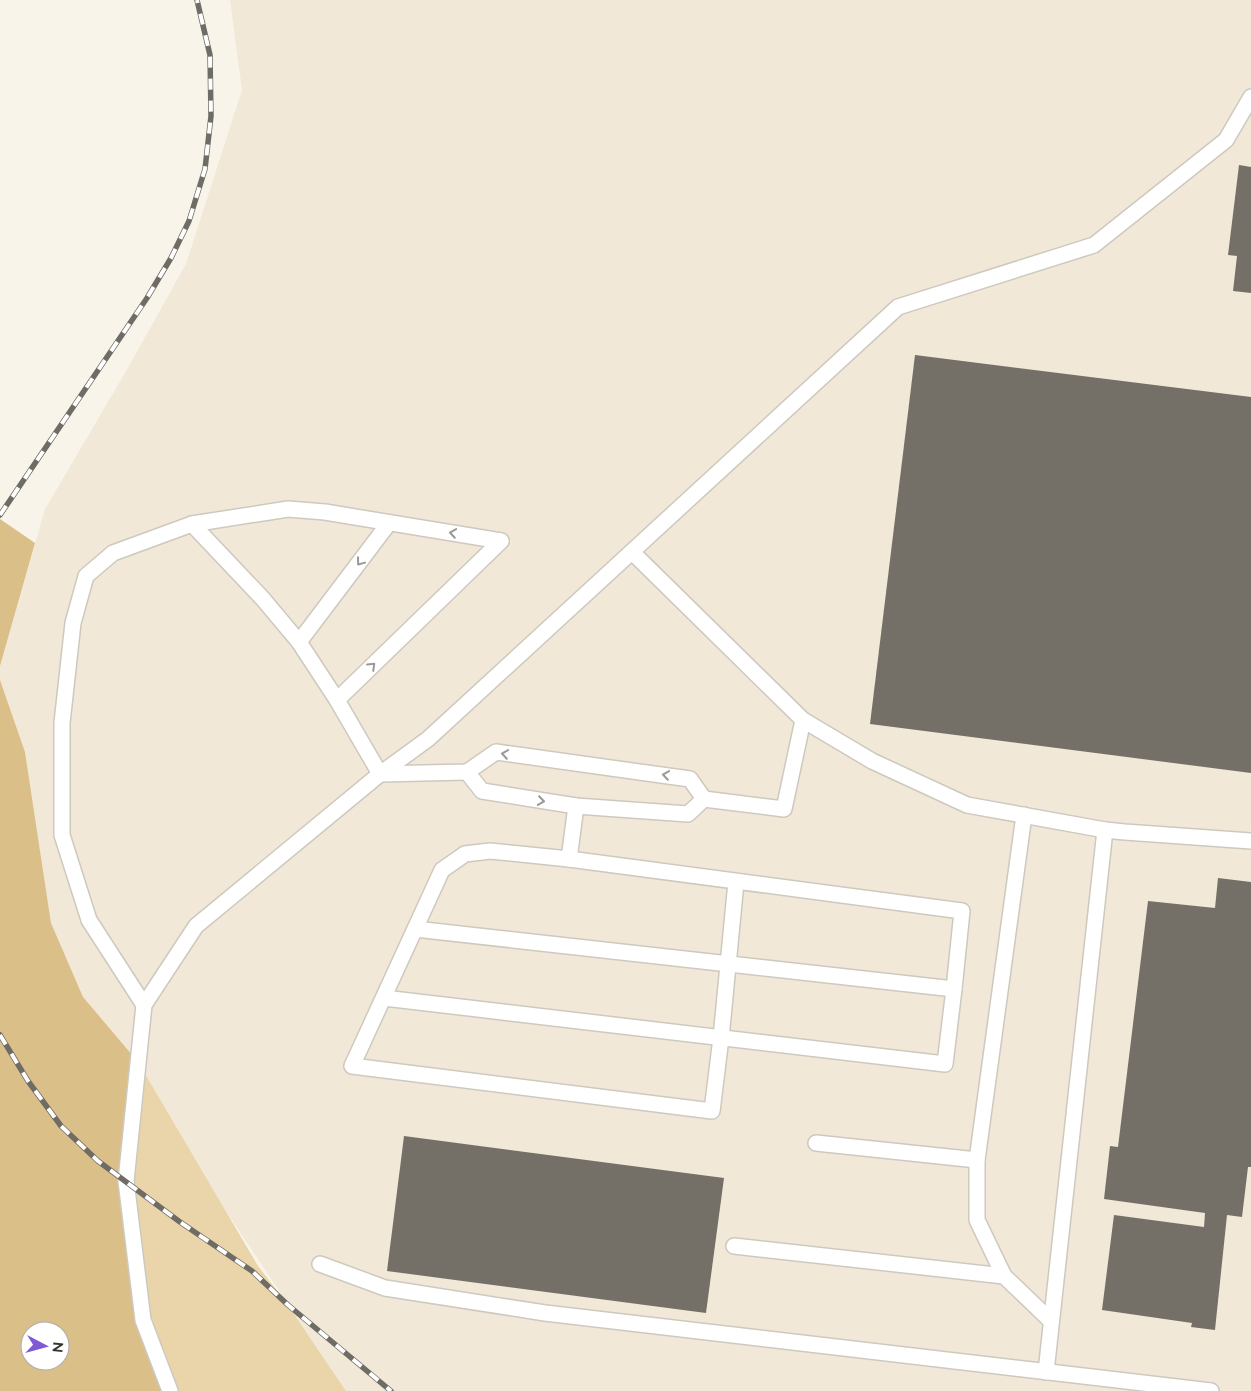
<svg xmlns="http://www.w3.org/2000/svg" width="1251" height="1391" font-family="Raleway,sans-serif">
<rect width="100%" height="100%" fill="#f9f4e9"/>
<polygon fill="#f1e8d7" points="230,0 1251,0 1251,1391 346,1391 83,997 51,923 25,752 0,680 0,666 45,509 125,373 186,264 242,90"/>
<polygon fill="#ead5ab" points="138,1062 258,1266 288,1305 346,1391 170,1391 143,1320 126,1181"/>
<g fill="#dbbf88" fill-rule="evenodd">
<polygon points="0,519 35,543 0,666"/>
<path d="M0,680L25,752L51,923L83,997L138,1062L126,1182L143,1320L170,1391H0ZM30,1331H60V1361H30Z"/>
</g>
<g fill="#757067">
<polygon points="1239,165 1251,167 1251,293 1233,291 1237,256 1228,255"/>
<polygon points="915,355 1251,397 1251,773 870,724"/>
<polygon points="1218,878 1251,882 1251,1167 1248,1167 1242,1217 1227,1215 1215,1330 1191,1327 1192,1323 1102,1310 1114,1215 1204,1227 1205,1213 1104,1199 1110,1146 1118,1147 1148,901 1215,908"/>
<polygon points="404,1136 724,1178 706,1313 387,1271"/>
</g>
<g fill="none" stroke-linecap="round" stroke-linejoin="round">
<g stroke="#cec9bf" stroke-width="18">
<g id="service">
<polyline points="192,524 288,509 325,512 501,541"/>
<polyline points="299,642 389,523"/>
<polyline points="337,700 501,541"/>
<polyline points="803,720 872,761 967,805 1105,830"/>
<polyline points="467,772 482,791 576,806 688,814 704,799"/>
<polyline points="380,774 467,772 496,752 690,779 704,799 784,809 803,720 632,552"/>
<polyline points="576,806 569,859 490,851 465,854 442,870 352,1066 712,1111 721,1038 736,882"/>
<polyline points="1024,815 977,1160 977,1220 1004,1276 1051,1321"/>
<polyline points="569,859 962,911 954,989"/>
<polyline points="384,998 945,1064 954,989 415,929"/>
<polyline points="144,1005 89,920 62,835 62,723 73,623 86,576 113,553 192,524 263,599 299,642 337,700 380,774"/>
<polyline points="816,1143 977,1160"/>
<polyline points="734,1246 1004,1276"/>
<polyline points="320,1264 385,1288 545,1313 1211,1391"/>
<polyline points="1046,1372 1105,830 1125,832 1251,841"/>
<polyline points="170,1391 143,1320 126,1181 144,1005 196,926 380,774 428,739 898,307 1094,245 1226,140 1251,97"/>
</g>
</g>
<use href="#service" stroke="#fff" stroke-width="15"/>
<g stroke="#6e6c65" stroke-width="5.5">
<g id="rail">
<polyline points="0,515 147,298 171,258 189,221 205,169 211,116 210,55 197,0"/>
<polyline points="0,1035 28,1081 61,1126 98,1161 180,1222 252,1271 288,1305 391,1391"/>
</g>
</g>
<use href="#rail" stroke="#fff" stroke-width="4" stroke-dasharray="11" stroke-linecap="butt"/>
</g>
<defs><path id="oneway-chevron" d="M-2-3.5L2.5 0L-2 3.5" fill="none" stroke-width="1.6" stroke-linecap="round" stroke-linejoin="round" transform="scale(1.25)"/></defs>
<g stroke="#9a9997">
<use href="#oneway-chevron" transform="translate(453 533) rotate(-171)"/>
<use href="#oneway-chevron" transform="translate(360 562) rotate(127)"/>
<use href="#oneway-chevron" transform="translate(372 666) rotate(-44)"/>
<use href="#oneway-chevron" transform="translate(505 754) rotate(-172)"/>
<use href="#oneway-chevron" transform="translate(666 775) rotate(-172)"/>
<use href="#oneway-chevron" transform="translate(541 801) rotate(8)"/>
</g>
<g transform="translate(45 1346) rotate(96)"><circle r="24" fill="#ffffff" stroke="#aeadac"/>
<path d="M0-4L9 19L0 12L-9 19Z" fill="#805ad4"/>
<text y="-8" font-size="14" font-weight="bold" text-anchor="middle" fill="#35332f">N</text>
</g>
</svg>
